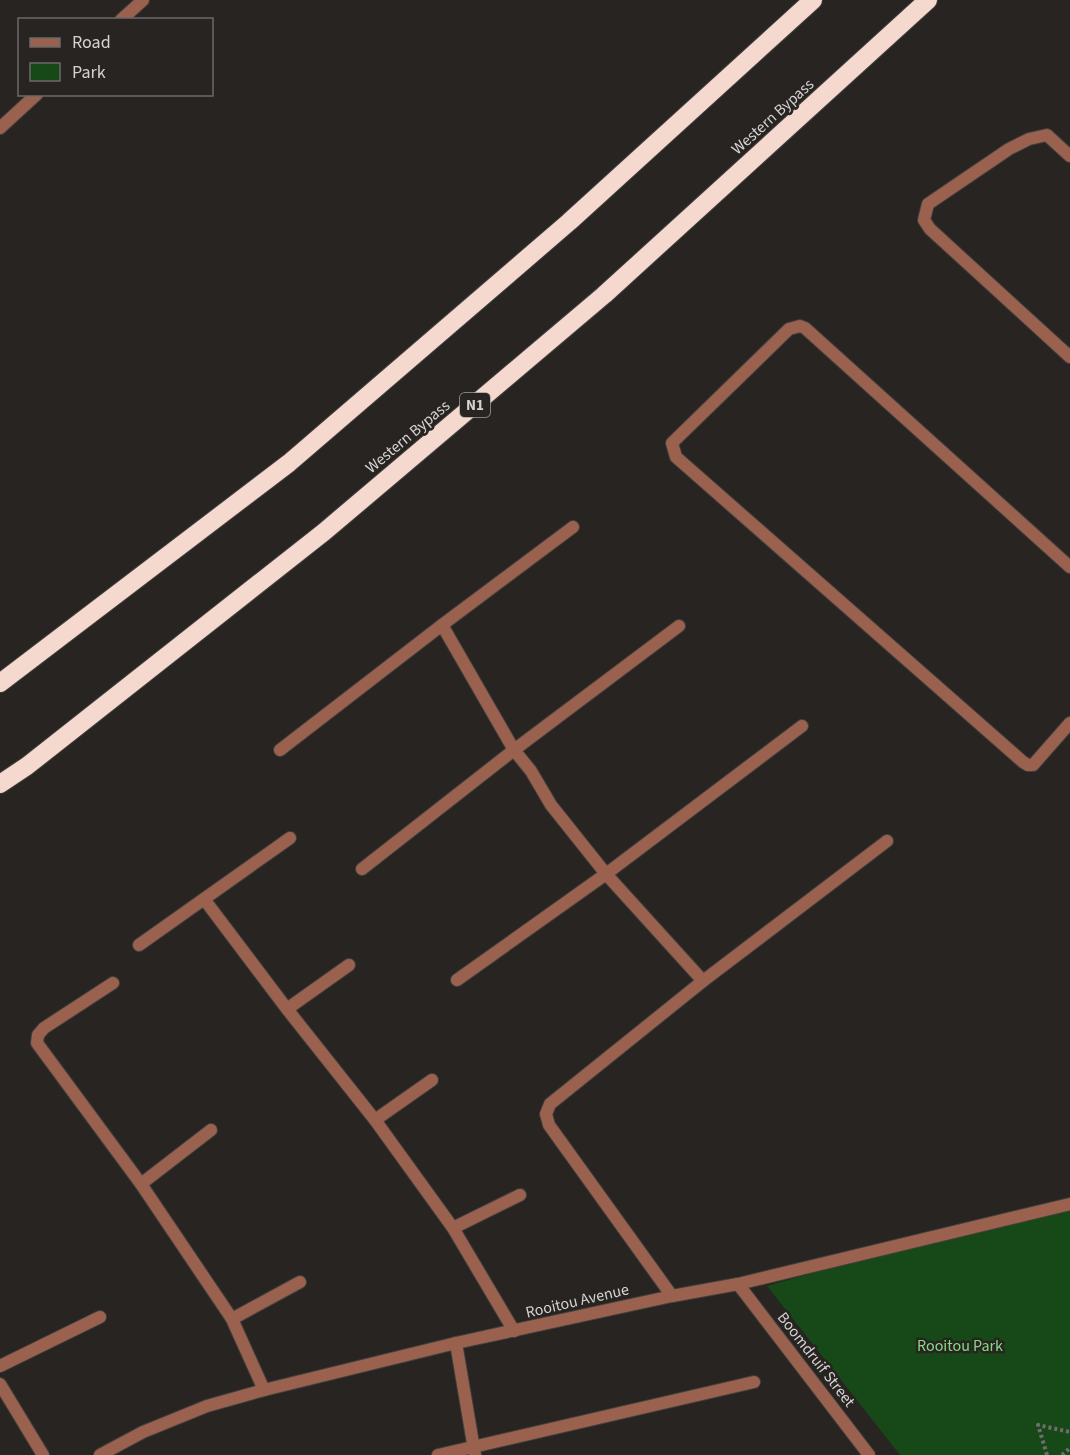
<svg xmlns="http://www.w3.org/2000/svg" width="1070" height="1455" font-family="'Source Sans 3',sans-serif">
<rect width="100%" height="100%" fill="#272422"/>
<polygon fill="#164917" points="1070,1200 1070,1455 900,1455 767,1286"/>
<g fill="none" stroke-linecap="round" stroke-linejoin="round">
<g stroke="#43403e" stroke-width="14">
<g id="minor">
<polyline points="121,20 143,0"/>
<polyline points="0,128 37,94"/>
<polyline points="1070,156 1047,135 1029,139 1009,149 928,204 924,220 930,229 1070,357"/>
<polyline points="1070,567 805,328 800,326 789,329 672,443 676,457 1023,762 1028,765 1033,765 1070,723"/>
<polyline points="442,625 514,750 531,771 551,805 606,874 703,981"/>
<polyline points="280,750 442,625 573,527"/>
<polyline points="362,869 514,750 679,626"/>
<polyline points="204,899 287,1009 375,1120 453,1228 514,1331"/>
<polyline points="139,945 290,838"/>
<polyline points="457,980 606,874 802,726"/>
<polyline points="113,983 44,1028 38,1035 37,1043 141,1184 232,1319 264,1390"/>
<polyline points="287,1009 349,965"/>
<polyline points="375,1120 432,1080"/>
<polyline points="141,1184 211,1130"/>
<polyline points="453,1228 520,1195"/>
<polyline points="738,1284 869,1455"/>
<polyline points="672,1296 549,1125 546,1114 550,1104 703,981 887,841"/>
<polyline points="232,1319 300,1282"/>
<polyline points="456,1343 475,1455"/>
<polyline points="0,1366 100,1317"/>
<polyline points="0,1384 43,1455"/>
<polyline points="100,1455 143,1432 207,1406 264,1390 456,1343 672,1296 738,1284 1070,1204"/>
<polyline points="438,1455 754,1382"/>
</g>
</g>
<g stroke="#43403e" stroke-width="20">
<g id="motorway">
<polyline points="0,683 289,463 569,222 813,0"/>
<polyline points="0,784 27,766 324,532 604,295 928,0"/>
</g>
</g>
<g stroke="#706e6c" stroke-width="4" stroke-dasharray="3 3" stroke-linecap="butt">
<polyline points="1047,1455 1038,1425 1070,1432"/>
<polyline points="1062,1455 1070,1448"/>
</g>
<use href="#minor" stroke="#9a624e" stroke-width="12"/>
<use href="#motorway" stroke="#f5d8ce" stroke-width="18"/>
</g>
<g text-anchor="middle" stroke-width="5" stroke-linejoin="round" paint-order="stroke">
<rect fill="#272422" stroke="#a09e9c" stroke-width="1.5" x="460" y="393" width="30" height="24" rx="4.5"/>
<g font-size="15" font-weight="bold" fill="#d4d3d1">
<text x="475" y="410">N1</text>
</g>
<g font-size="16" fill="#d4d3d1" stroke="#272422">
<text transform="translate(772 116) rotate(-42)" y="6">Western Bypass</text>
<text transform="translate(407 436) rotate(-40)" y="6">Western Bypass</text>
<text transform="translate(577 1300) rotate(-13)" y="6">Rooitou Avenue</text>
<text transform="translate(817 1359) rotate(52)" y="6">Boomdruif Street</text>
</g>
<g font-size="16" fill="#86da82" stroke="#272422">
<text x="960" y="1351">Rooitou Park</text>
</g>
</g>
<rect x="18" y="18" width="195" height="78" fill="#272422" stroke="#6c6a68" stroke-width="1.5"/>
<rect x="30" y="38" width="30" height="9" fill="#9a624e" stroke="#6c6a68" stroke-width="1.5"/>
<text x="72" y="48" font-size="18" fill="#d4d3d1">Road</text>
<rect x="30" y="63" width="30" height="18" fill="#164917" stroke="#6c6a68" stroke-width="1.5"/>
<text x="72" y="78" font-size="18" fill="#d4d3d1">Park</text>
</svg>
